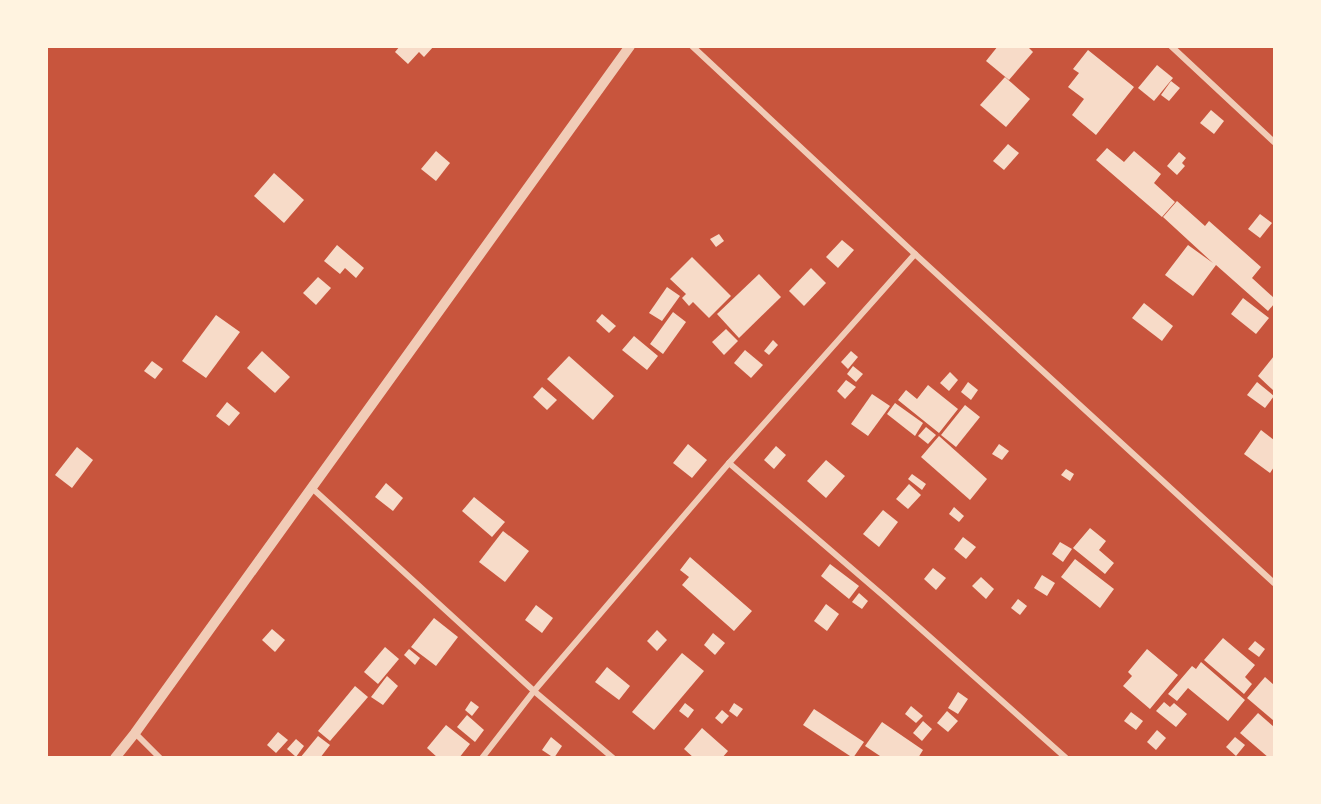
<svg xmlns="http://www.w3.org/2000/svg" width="1321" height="804" font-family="Merriweather,serif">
<rect width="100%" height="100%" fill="#c8553d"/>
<g fill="#f7dbc8">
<polygon points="400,46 434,46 424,57 419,52 408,64 395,52"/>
<polygon points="998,46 1027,46 1033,52 1009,80 986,61"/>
<polygon points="1088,50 1134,87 1096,135 1072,115 1084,99 1068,87 1079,73 1073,69"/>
<polygon points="1157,65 1173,78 1154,101 1138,88"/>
<polygon points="1005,77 1030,99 1006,127 980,105"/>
<polygon points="1171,81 1180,88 1169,101 1161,95"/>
<polygon points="1211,110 1224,121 1214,134 1200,123"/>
<polygon points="1008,144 1019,153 1004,170 993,161"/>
<polygon points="1107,148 1124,162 1134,151 1161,174 1154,183 1175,202 1162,217 1096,160"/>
<polygon points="436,151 450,163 436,181 421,169"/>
<polygon points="1179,152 1186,158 1182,163 1185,166 1177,175 1167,166"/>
<polygon points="274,173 304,200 284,223 254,196"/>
<polygon points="1177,201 1205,226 1209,221 1261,267 1252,278 1274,298 1274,304 1268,311 1216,265 1193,296 1165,275 1188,245 1213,263 1163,217"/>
<polygon points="1260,214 1272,223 1260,238 1248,229"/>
<polygon points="719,234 724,241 716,247 710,239"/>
<polygon points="842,240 854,250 838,268 826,257"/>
<polygon points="337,245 364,268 356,278 345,268 340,274 324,261"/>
<polygon points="692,257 731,296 709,318 693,302 689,306 682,298 686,294 670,279"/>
<polygon points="811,268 826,283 804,306 789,291"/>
<polygon points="759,274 781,297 739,338 717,314"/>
<polygon points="318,277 331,288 316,305 303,293"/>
<polygon points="667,287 680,296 662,321 649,313"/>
<polygon points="1243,298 1269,318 1256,334 1231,314"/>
<polygon points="1144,303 1173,326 1162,341 1132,318"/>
<polygon points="673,312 686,322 663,354 650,344"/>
<polygon points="602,314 616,326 609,333 596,321"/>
<polygon points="216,315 240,332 206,378 182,361"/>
<polygon points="726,329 738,341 724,355 712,342"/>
<polygon points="634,336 658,356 647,370 622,350"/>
<polygon points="773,340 778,345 769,355 764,351"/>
<polygon points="745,350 763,365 751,378 734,363"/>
<polygon points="262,351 290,377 275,393 247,368"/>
<polygon points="851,351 858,357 848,369 841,362"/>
<polygon points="569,356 614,396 593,420 547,379"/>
<polygon points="1274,356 1274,391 1258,376"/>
<polygon points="152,361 163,369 155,379 144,371"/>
<polygon points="853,366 863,374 856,382 847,374"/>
<polygon points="950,372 958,380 949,391 940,383"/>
<polygon points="846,380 856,387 845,399 837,391"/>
<polygon points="968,382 978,390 971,400 961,392"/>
<polygon points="1257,382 1274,396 1265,408 1247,395"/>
<polygon points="928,385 958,409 939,433 898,400 906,390 917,399"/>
<polygon points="542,387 557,400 547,410 533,397"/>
<polygon points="872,394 890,406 868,436 851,424"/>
<polygon points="227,402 240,413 229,426 216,416"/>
<polygon points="895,403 923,423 915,436 887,414"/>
<polygon points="965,405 980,417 956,447 941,435"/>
<polygon points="926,427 936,435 928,444 918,436"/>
<polygon points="1261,430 1274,440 1274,467 1270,473 1244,454"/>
<polygon points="939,436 987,479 970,500 921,457"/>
<polygon points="688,444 707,460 692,478 673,463"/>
<polygon points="999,444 1009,451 1002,460 992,454"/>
<polygon points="776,446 786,455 774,469 764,460"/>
<polygon points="77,447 93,460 72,488 55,475"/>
<polygon points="826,460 845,476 826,498 807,481"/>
<polygon points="1066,469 1074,474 1070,481 1061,475"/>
<polygon points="912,474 926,484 922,490 908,479"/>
<polygon points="386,483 403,498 393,511 375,497"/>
<polygon points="909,484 921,495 908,509 896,499"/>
<polygon points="474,497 505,522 492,537 462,511"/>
<polygon points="954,507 964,516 959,522 949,514"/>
<polygon points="883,510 898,522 879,547 863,534"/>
<polygon points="1090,528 1106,541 1099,550 1114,563 1105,574 1073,548"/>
<polygon points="503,531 529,551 505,582 479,562"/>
<polygon points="963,537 976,547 966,559 954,549"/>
<polygon points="1060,542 1072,549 1063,562 1052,554"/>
<polygon points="690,557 752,611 734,631 682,585 689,577 680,570"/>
<polygon points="1075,559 1114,589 1100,608 1061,577"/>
<polygon points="830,564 859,586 849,599 821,576"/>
<polygon points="933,568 946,578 936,590 924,579"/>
<polygon points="1042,575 1055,583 1047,596 1034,588"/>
<polygon points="981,577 994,589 986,599 972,586"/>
<polygon points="859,593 868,601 862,609 852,602"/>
<polygon points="1018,599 1027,606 1020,615 1011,608"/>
<polygon points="826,604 839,614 827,631 814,621"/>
<polygon points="536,605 553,618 542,633 525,620"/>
<polygon points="434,618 458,637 436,666 411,647"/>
<polygon points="272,629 285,640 275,652 262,640"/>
<polygon points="657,630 667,640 657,651 647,641"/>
<polygon points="713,633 725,643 715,655 704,645"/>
<polygon points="1223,638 1255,665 1245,677 1252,684 1244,694 1204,660"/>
<polygon points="1255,641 1265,649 1259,657 1248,649"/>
<polygon points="385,647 399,659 378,684 364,672"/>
<polygon points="409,649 420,658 415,665 404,655"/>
<polygon points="1147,649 1178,675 1150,709 1123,686 1132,676 1128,672"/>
<polygon points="682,653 704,671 654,730 632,712"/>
<polygon points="1201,662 1245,700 1228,721 1188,688 1177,701 1168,694 1192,666 1196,669"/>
<polygon points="607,667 630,686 619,700 595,682"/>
<polygon points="387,676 398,686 383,705 371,697"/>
<polygon points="1265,677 1274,685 1274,721 1247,698"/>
<polygon points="355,686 368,697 330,741 318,731"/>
<polygon points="958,692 968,699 958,714 948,708"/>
<polygon points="471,701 479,707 472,716 465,710"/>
<polygon points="1164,702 1170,707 1174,703 1187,714 1176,727 1156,711"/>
<polygon points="685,703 694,710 688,718 679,711"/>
<polygon points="734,703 743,709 737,717 729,711"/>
<polygon points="911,706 923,716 916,723 905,714"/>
<polygon points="814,709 864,742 853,758 803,725"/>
<polygon points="722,710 729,716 722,724 715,718"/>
<polygon points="947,711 958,721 948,732 937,723"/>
<polygon points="1131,712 1143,721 1136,730 1124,721"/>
<polygon points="1258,713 1274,727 1273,758 1269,758 1240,733"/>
<polygon points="467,715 484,730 475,742 457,727"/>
<polygon points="923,721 932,729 922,741 913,733"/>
<polygon points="882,722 923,750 918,758 883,758 865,746"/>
<polygon points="446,725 470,744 459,758 438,758 427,748"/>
<polygon points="702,728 728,751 722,758 694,758 684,749"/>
<polygon points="1157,730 1166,738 1156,750 1147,742"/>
<polygon points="278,732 288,740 276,753 267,745"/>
<polygon points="318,736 330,745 320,758 300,758"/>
<polygon points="551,737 562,746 554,758 542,750"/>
<polygon points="1235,737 1245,745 1236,756 1226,747"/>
<polygon points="296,739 304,746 296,757 287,749"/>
</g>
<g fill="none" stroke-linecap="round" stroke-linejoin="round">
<g stroke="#f1ccb7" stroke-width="6">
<polyline points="692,46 915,254 1274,583"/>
<polyline points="1171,46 1274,142"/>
<polyline points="729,463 886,598 1066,758"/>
<polyline points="312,488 534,691 613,758"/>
<polyline points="135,733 160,758"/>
<polyline points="482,758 534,691 729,463 915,254"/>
</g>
<polyline stroke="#f1ccb7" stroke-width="10" points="115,758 135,733 630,46"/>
</g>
<rect width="1321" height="804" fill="none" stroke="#fff3e0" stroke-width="96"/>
</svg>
